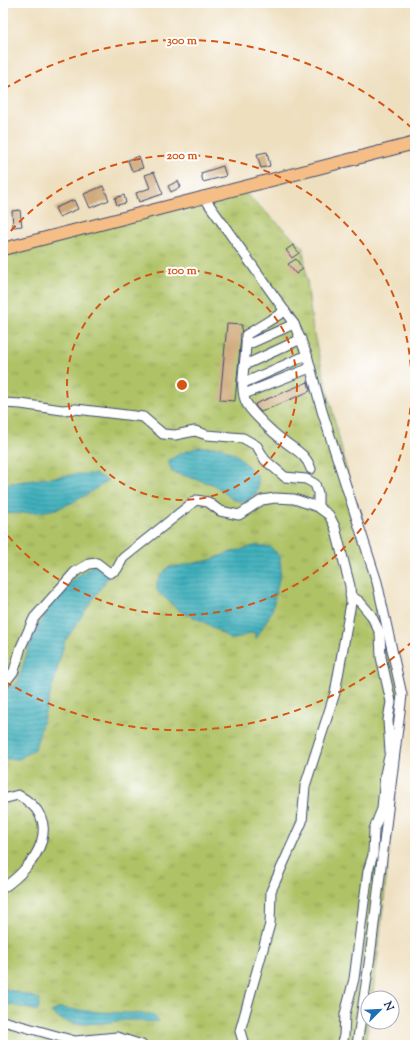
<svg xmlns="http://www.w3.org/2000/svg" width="418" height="1048" font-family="'Sorts Mill Goudy',serif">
<defs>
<pattern id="grass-tufts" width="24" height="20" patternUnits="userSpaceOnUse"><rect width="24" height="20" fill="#afc265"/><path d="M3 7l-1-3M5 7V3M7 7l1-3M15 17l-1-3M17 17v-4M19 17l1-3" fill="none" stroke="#8e9e56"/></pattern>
<pattern id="water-rules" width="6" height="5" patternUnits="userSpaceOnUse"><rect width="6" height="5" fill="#41b0bc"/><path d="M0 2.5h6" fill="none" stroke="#36909c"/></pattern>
</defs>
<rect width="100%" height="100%" fill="#fff"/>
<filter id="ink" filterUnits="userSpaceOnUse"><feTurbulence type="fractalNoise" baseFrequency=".025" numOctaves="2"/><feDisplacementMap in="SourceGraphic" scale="8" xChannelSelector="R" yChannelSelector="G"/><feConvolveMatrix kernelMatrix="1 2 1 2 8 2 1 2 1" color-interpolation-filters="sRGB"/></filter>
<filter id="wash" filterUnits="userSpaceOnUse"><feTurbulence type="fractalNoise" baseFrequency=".012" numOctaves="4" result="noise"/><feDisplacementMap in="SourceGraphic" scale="16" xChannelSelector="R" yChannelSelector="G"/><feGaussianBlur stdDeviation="0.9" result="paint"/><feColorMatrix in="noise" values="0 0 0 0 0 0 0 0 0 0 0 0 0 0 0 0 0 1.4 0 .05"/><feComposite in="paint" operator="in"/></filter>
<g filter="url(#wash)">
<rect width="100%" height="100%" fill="#eedfbf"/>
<polygon fill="url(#grass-tufts)" stroke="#657862" points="244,192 303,247 313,331 376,590 406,695 377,964 372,998 368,998 368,1022 365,1045 3,1045 3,249"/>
<g fill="url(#water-rules)" stroke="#2e708d">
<polygon points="199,447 220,447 237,455 258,477 258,491 246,502 233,500 215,485 172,472 168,461 179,454"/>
<path d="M78,474H95L108,480C94,490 78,501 62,507C44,514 22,512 3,514V484Z"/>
<polygon points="258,545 270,547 280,556 281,570 272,611 256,639 254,632 232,640 204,622 180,611 157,591 157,581 167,568 210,560 228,553"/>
<path d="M92,566H103L108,577L65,641L35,749L19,759H3V690L18,683C31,633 48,596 92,566Z"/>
<polygon points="3,988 40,999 38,1011 3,1003"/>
<path d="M60,1008L99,1012L152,1014L159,1021C149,1023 141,1020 131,1020C106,1021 70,1032 51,1012Z"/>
</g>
<g id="blocks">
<g fill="#cfaa7d">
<polygon points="267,152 270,166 261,168 257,154"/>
<polygon points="139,156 143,168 132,171 128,160"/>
<polygon points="223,166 226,176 203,182 201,173"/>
<polygon points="154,172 163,194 139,202 136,193 150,188 145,175"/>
<polygon points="178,181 181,187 171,192 168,186"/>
<polygon points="103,186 109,200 90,208 84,194"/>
<polygon points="124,195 126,203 117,205 115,198"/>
<polygon points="74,200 78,209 59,217 55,208"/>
<polygon points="20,210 22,226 13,227 12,211"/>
<polygon points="293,245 299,253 292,258 286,250"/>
<polygon points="296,259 303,269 296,274 288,264"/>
<polygon points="227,324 242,325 235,401 220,400"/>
<polygon points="308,382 310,391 261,412 256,407 255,404"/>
</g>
</g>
</g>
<g filter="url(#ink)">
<use href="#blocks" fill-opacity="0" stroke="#3b496d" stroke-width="1"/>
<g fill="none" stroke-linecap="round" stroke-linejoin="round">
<g stroke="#3b496d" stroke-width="11">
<g id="minor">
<polyline points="203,196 294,324 307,355 322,411 377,582 402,695 370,957 357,1045"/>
<path d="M285,311L246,335C248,354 237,388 247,404C253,414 274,434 284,441C295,450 306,454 311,469"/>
<polyline points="247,345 294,324"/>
<polyline points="245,365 301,339"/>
<polyline points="244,383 307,355"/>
<polyline points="244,394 310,368"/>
<polyline points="3,403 21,404 62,410 76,409 143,417 163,434 175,435 195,431 207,435 243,438 257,446 265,460 285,477 306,479 315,484 318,493 318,507"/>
<polyline points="3,685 14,671 21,647 34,618 75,572 89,564 97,563 110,573 117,569 123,558 196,500 208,502 220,511 239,515 262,500 275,498 294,499 318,507 329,515 335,527 350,586 351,603 335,693 305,786 302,822 271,891 270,924 240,1031 244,1045"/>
<path d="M3,799L18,795C66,820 37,865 3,888"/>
<polyline points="3,1021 75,1041 117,1037 142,1045"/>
<polyline points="341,1045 344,1036 345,1014 354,979 368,871 373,855 374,829 382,809 385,774 390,752 388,720 391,702 381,657 380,633 371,615 360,602 350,595"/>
</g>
</g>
<g stroke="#3b496d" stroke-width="14">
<polyline id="major" points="3,249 415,143"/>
</g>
<use href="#minor" stroke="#fff" stroke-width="9"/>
<use href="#major" stroke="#f6be87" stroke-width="12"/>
</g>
</g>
<g fill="none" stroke="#d45514" stroke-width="2" stroke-dasharray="7 5">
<circle cx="182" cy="385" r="115"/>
<path d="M3 240A230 230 0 1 1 3 530"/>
<path d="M413 641A345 345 0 0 1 4 681M4 89A345 345 0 0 1 413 129"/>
</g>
<circle cx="182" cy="385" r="6" fill="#d45514" stroke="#fff" stroke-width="2"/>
<g font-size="12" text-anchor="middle" font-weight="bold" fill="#d45514" stroke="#fff" stroke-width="4" stroke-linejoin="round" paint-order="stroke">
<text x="182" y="44">300 m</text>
<text x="182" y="159">200 m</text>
<text x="182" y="274">100 m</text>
</g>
<rect width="418" height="1048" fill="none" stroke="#fff" stroke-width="16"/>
<g transform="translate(380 1010) rotate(66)"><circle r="19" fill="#ffffff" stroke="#a4acbf"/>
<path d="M0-3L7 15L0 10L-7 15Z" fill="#1f6fb2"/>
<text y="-6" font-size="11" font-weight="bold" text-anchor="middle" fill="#1b2f5e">N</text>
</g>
</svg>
